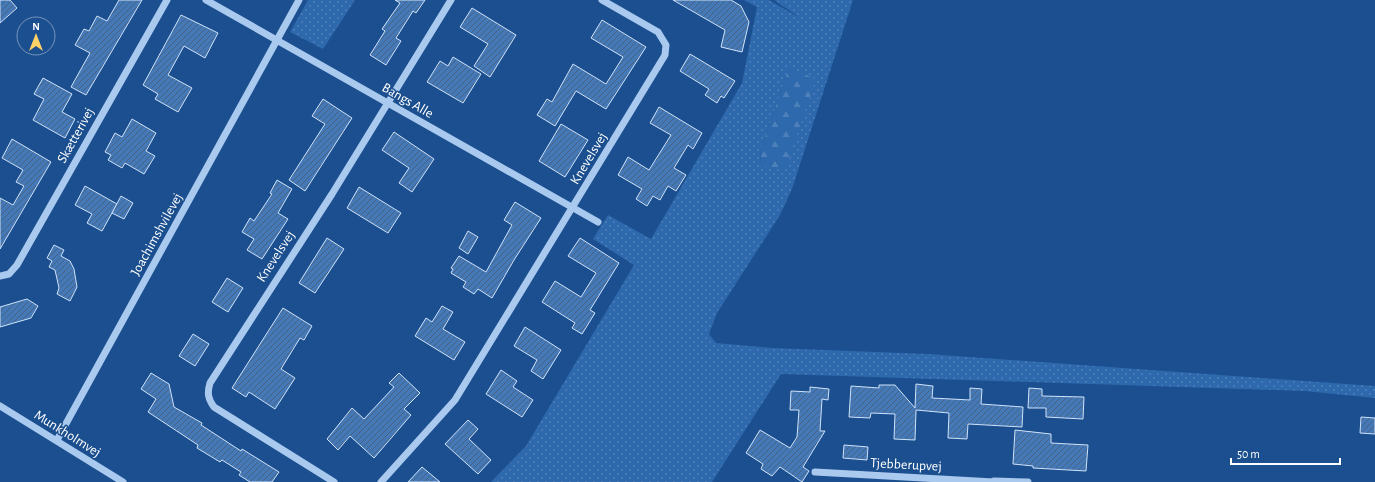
<svg xmlns="http://www.w3.org/2000/svg" width="1375" height="482" font-family="'Alegreya Sans',sans-serif">
<defs>
<pattern id="grass-dots" width="8" height="8" patternUnits="userSpaceOnUse"><rect width="8" height="8" fill="#2e69ad"/><path d="M2 2h.1M6 6h.1" fill="none" stroke="#4d80b9" stroke-width="1.8" stroke-linecap="round"/></pattern>
<pattern id="forest-firs" width="22" height="20" patternUnits="userSpaceOnUse"><rect width="22" height="20" fill="#2e69ad"/><path d="M5 1l3.5 6h-7zM16 11l3.5 6h-7z" fill="#4d80b9"/></pattern>
<pattern id="building-hatch" width="6" height="6" patternUnits="userSpaceOnUse"><rect width="6" height="6" fill="#4478b7"/><path d="M-1 1l2-2M0 6l6-6M5 7l2-2" fill="none" stroke="#486282"/></pattern>
</defs>
<rect width="100%" height="100%" fill="#1b4f8f"/>
<g fill="url(#grass-dots)" fill-rule="evenodd">
<polygon points="308,0 355,0 323,49 290,32"/>
<path d="M744,0H769L800,18L774,0H853L792,189L780,215L717,313L709,334L716,343L772,348L928,354L1375,386V398L1305,391L781,374L712,482H491L526,446L634,265L593,239L608,215L651,239L742,83L757,7ZM789,68L760,165L761,149Z"/>
</g>
<polygon fill="url(#forest-firs)" points="789,68 816,79 785,171 760,165 761,149"/>
<g fill="url(#building-hatch)" stroke="#cfe3fa">
<polygon points="0,0 10,0 17,8 0,23"/>
<polygon points="119,0 142,0 86,95 71,87 90,53 75,45 84,29 89,31 97,16 107,21"/>
<polygon points="395,0 425,0 416,13 413,11 396,38 401,41 386,65 370,55 385,31 382,29 400,3"/>
<polygon points="673,0 731,0 741,6 749,22 742,52 721,47 725,30"/>
<polygon points="472,8 516,35 490,77 474,66 488,44 460,27"/>
<polygon points="181,15 218,33 205,58 184,46 168,75 192,88 178,112 155,99 158,94 143,85"/>
<polygon points="602,20 646,47 606,109 576,91 555,126 537,115 547,99 552,102 573,64 606,84 623,57 591,38"/>
<polygon points="690,54 735,81 724,98 721,96 717,103 705,95 709,89 680,71"/>
<polygon points="453,57 481,74 463,103 427,82 440,61 448,66"/>
<polygon points="43,78 72,94 62,112 75,119 65,138 33,120 44,99 34,94"/>
<polygon points="323,99 352,118 305,191 289,180 325,124 312,116"/>
<polygon points="659,107 702,133 693,149 688,145 674,168 686,175 676,191 668,186 660,200 653,196 647,206 636,199 642,189 618,175 628,157 649,170 671,135 650,123"/>
<polygon points="132,119 156,133 146,151 155,156 144,174 125,163 122,168 108,160 111,155 105,152 115,133 122,137"/>
<polygon points="561,124 588,140 565,177 539,161"/>
<polygon points="394,132 434,159 412,192 399,183 409,168 382,150"/>
<polygon points="12,139 51,162 0,249 0,198 13,205 24,186 16,182 23,170 2,158"/>
<polygon points="277,180 292,189 278,213 288,219 262,259 247,250 254,239 242,232 250,218 254,221 272,194 270,193"/>
<polygon points="85,186 117,204 102,231 87,223 92,214 75,205"/>
<polygon points="359,187 401,213 388,233 347,208"/>
<polygon points="121,196 133,203 124,219 112,213"/>
<polygon points="515,202 541,218 514,260 492,298 478,289 474,294 463,287 466,282 451,273 453,269 451,268 459,256 486,272 512,225 504,220"/>
<polygon points="468,231 478,237 468,254 459,248"/>
<polygon points="327,238 344,249 315,293 299,283"/>
<polygon points="580,238 619,263 590,310 595,313 582,334 572,328 575,323 542,302 555,281 581,297 596,273 568,256"/>
<polygon points="54,245 64,250 61,256 70,261 74,269 77,287 70,301 57,294 59,288 55,270 49,267 52,261 47,258"/>
<polygon points="227,278 243,288 228,312 212,302"/>
<polygon points="27,299 38,306 31,318 0,327 0,307"/>
<polygon points="442,306 453,312 443,329 465,342 454,360 415,336 426,318 432,322"/>
<polygon points="283,308 312,326 304,340 300,338 281,369 295,378 275,409 249,392 246,397 232,388"/>
<polygon points="525,327 561,350 543,379 531,371 537,360 514,346"/>
<polygon points="193,334 209,344 195,366 179,356"/>
<polygon points="501,370 517,381 513,387 533,400 522,417 486,394"/>
<polygon points="151,373 169,384 174,407 202,423 201,425 241,451 242,449 279,472 272,482 250,482 239,475 241,472 222,460 220,462 197,448 198,445 148,412 156,399 141,389"/>
<polygon points="399,373 420,393 404,409 411,415 374,458 350,436 338,450 327,439 352,408 364,419 394,387 389,383"/>
<polygon points="916,384 933,386 932,398 970,400 970,388 982,389 981,404 1023,407 1022,427 968,424 967,439 948,438 949,413 916,410 915,440 894,439 895,414 871,413 870,418 849,417 851,386 879,388 879,385 895,385 915,408"/>
<polygon points="810,387 829,389 828,400 822,399 820,431 825,431 803,467 809,471 802,482 780,467 772,476 761,469 763,464 746,453 760,430 790,448 797,437 799,410 790,410 791,391 810,392"/>
<polygon points="1029,388 1042,389 1042,396 1084,397 1083,419 1046,417 1046,408 1028,408"/>
<polygon points="1361,417 1375,418 1375,434 1360,433"/>
<polygon points="468,420 478,429 469,439 491,460 478,474 445,444"/>
<polygon points="1015,430 1051,434 1051,443 1088,445 1086,471 1033,468 1033,466 1013,464"/>
<polygon points="844,445 868,447 867,460 843,458"/>
<polygon points="422,467 440,482 408,482"/>
</g>
<g fill="none" stroke-linecap="round" stroke-linejoin="round">
<g stroke="#a9c9ee" stroke-width="7">
<polyline points="206,0 598,222"/>
<polyline points="0,276 9,274 17,265 167,0"/>
<polyline points="0,406 123,482"/>
<polyline points="57,440 299,0"/>
<polyline points="815,472 994,482"/>
<polyline points="994,481 1028,482"/>
<path d="M334,482L214,407C208,399 207,393 210,383L332,194L451,0"/>
<polyline points="381,482 455,400 665,55 666,45 658,32 602,0"/>
</g>
</g>
<g text-anchor="middle" stroke-width="3" stroke-linejoin="round" paint-order="stroke">
<g font-size="14" fill="#fff" stroke="#1b4f8f">
<text transform="translate(408 100) rotate(30)" y="5">Bangs Alle</text>
<text transform="translate(75 135) rotate(-61)" y="5">Skætterivej</text>
<text transform="translate(588 158) rotate(-59)" y="5">Knevelsvej</text>
<text transform="translate(156 234) rotate(-61)" y="5">Joachimshvilevej</text>
<text transform="translate(275 256) rotate(-57)" y="5">Knevelsvej</text>
<text transform="translate(68 433) rotate(32)" y="5">Munkholmvej</text>
<text transform="translate(906 464) rotate(3)" y="5">Tjebberupvej</text>
</g>
</g>
<g transform="translate(36 36)"><circle r="19" fill="#1b4f8f" stroke="#7695bc"/>
<path d="M0-3L7 15L0 10L-7 15Z" fill="#ffd166"/>
<text y="-6" font-size="11" font-weight="bold" text-anchor="middle" fill="#ffffff">N</text>
</g>
<path d="M1231 458v6h109v-6" fill="none" stroke="#ffffff" stroke-width="2"/>
<text x="1237" y="458" font-size="12" fill="#ffffff" stroke="#1b4f8f" stroke-width="3" paint-order="stroke">50 m</text>
</svg>
